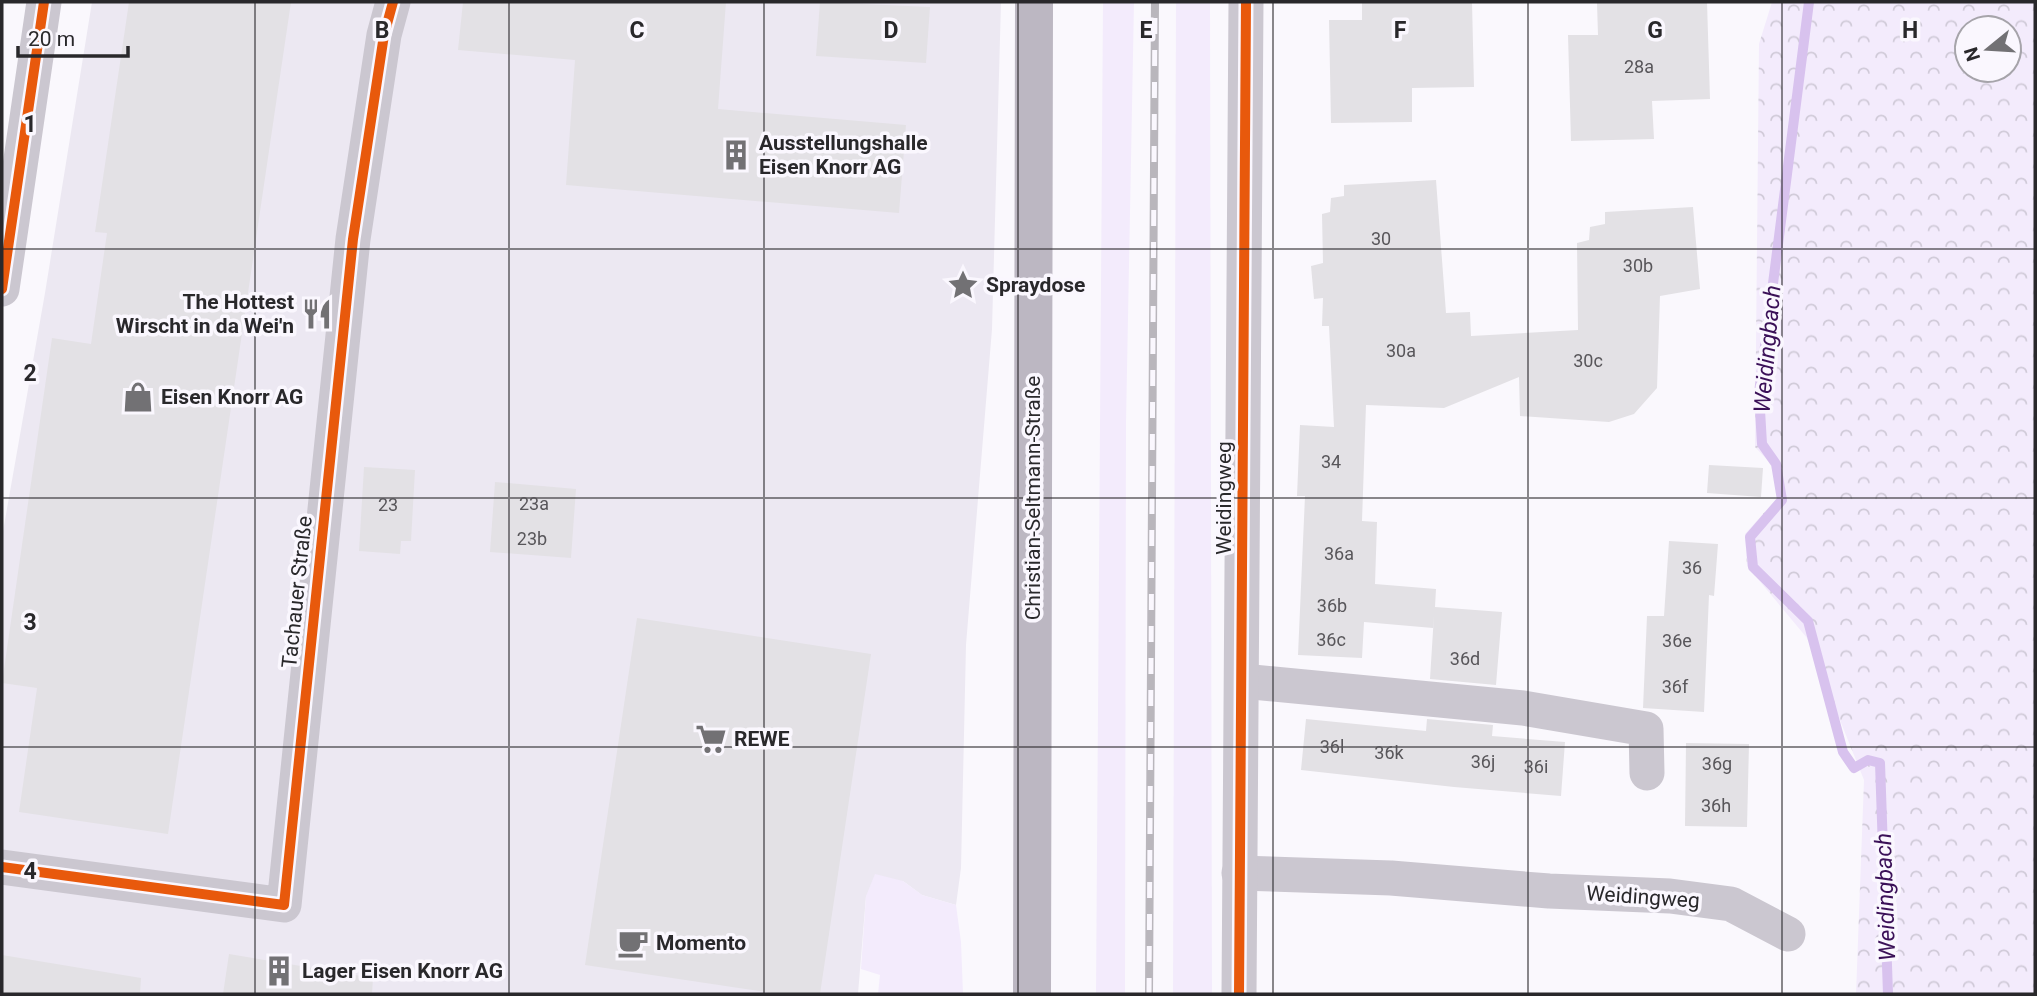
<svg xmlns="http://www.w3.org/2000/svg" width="2037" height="996" font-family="Roboto,sans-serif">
<defs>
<pattern id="forest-crowns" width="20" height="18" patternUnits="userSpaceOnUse" patternTransform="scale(1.75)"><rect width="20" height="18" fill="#f3ebfc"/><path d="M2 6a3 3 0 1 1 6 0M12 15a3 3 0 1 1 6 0" fill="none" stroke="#d0cad8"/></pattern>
</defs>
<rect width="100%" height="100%" fill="#faf8fd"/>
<polygon fill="#ece8f2" points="92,2 1001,2 992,329 966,645 961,868 956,905 922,895 903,881 866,896 858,994 2,994 2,537 45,293"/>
<g fill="#f3ebfc">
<polygon points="1103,2 1134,2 1126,423 1125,994 1096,994"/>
<polygon points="1176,2 1210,2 1212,994 1173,994"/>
<polygon points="875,874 903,881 922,895 956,905 961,942 963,994 878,994 880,975 861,969 866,896"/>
</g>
<path fill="url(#forest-crowns)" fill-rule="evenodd" d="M1772,2H2035V994H1856L1864,780L1807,638L1747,566L1745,534L1778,497L1773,466L1755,447L1759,44ZM1967,28H2009V70H1967Z"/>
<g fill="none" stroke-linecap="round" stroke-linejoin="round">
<polyline stroke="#d8c2ee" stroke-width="10" points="1809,2 1759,393 1762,444 1776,464 1782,500 1750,537 1753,567 1808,621 1843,752 1854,768 1868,760 1880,763 1888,994"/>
</g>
<g fill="#e3e1e5">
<polygon points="129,2 291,2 168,834 19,812 37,688 2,683 52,338 91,344 107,233 95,232"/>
<polygon points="463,2 726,2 718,109 906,125 899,213 566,185 575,60 458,50"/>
<polygon points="820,2 930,7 926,63 816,56"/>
<polygon points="1362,2 1472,2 1474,87 1412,88 1412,122 1331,123 1329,20 1362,20"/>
<polygon points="1707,2 1710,99 1652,101 1654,139 1571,141 1568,35 1598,35 1597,3"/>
<polygon points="1436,180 1446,313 1470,312 1471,336 1578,330 1577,243 1589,240 1590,227 1605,224 1605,212 1693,207 1700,289 1660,296 1657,388 1634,414 1609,422 1520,416 1519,377 1444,408 1366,405 1362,521 1377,522 1375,584 1436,589 1435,607 1502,612 1496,685 1430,679 1434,615 1433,628 1364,622 1362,658 1298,655 1305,496 1297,496 1300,425 1334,427 1329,326 1322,326 1323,298 1314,299 1311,266 1323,263 1322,214 1330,212 1331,198 1344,196 1344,185"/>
<polygon points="1709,465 1763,468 1761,497 1707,493"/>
<polygon points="364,467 415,470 411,541 401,541 400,554 359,551"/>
<polygon points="495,482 576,489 571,558 490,552"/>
<polygon points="1669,541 1718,544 1714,596 1709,595 1704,712 1643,708 1647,616 1664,616"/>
<polygon points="637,618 871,654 820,994 779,994 585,965"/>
<polygon points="1306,719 1426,731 1427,719 1493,725 1492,736 1565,742 1561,796 1454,787 1301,770"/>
<polygon points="1686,743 1749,744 1747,827 1685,826"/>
<polygon points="229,954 373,978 372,994 223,994"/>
<polygon points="2,955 141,978 140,994 2,994"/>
</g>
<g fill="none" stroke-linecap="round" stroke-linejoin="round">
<g stroke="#cbc7d0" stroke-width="35">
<polyline points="2,289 44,2"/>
<polyline points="1242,681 1523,708 1646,729 1647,773"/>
<polyline points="2,867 284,905 353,239 384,35 393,2"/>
<polyline points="1239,873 1391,878 1549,891 1670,896 1731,904 1788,934"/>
<polyline points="1239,994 1246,2"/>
</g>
<polyline stroke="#bcb7c2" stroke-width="38" points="1032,994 1034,2"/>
<g stroke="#b9b6bc" stroke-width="8">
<polyline id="rail" points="1149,994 1155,2"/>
</g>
<use href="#rail" stroke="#faf7fe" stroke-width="5" stroke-dasharray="16" stroke-linecap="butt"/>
<g stroke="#faf7fe" stroke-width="15">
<g id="cycleway">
<polyline points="2,289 44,2"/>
<polyline points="2,867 284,905 353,239 384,35 393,2"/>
<polyline points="1239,994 1246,2"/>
</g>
</g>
<use href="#cycleway" stroke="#e8590c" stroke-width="10"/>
</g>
<path fill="none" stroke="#29282b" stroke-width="2" stroke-opacity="0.55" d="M255,2V994M509,2V994M764,2V994M1018,2V994M1273,2V994M1528,2V994M1782,2V994M2,249H2035M2,498H2035M2,747H2035"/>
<defs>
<g id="building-bare" transform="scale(2.415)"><path d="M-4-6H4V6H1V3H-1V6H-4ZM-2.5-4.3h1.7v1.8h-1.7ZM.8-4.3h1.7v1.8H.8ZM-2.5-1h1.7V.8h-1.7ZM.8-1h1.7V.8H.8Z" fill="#727174" stroke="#faf7fe" stroke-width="2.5" paint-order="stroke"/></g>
<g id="sight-bare" transform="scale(2.415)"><path d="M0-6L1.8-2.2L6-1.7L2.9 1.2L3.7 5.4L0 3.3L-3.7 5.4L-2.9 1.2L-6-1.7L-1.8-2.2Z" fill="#727174" stroke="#faf7fe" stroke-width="2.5" paint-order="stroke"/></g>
<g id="restaurant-bare" transform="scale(2.415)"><path d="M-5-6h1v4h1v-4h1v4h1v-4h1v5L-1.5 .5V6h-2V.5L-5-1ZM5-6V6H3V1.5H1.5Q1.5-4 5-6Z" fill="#727174" stroke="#faf7fe" stroke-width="2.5" paint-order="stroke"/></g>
<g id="shop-bare" transform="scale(2.415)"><path d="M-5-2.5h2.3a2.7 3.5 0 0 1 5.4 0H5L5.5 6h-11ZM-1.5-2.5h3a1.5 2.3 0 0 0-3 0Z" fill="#727174" stroke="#faf7fe" stroke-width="2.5" paint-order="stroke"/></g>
<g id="supermarket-bare" transform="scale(2.415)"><path d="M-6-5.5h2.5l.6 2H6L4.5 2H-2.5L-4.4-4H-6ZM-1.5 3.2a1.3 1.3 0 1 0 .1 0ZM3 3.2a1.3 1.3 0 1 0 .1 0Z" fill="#727174" stroke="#faf7fe" stroke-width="2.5" paint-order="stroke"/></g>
<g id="cafe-bare" transform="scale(2.415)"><path d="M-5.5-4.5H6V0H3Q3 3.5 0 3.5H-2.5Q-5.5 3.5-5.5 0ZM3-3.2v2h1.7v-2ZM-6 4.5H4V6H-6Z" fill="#727174" stroke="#faf7fe" stroke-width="2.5" paint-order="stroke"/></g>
</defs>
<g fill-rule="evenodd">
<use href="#building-bare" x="736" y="155"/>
<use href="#sight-bare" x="963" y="285"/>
<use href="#restaurant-bare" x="317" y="314"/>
<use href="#shop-bare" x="138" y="397"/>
<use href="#supermarket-bare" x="711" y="739"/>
<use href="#cafe-bare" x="633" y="943"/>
<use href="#building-bare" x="279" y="971"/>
</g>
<g text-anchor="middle" stroke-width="7" stroke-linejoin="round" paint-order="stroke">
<g font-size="18" fill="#58565a">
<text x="1639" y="73">28a</text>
<text x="1381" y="245">30</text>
<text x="1638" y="272">30b</text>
<text x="1401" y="357">30a</text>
<text x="1588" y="367">30c</text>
<text x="1331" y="468">34</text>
<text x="534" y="510">23a</text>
<text x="388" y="511">23</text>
<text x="532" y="545">23b</text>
<text x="1339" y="560">36a</text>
<text x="1692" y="574">36</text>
<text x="1332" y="612">36b</text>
<text x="1331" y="646">36c</text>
<text x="1677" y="647">36e</text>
<text x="1465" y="665">36d</text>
<text x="1675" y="693">36f</text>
<text x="1332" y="753">36l</text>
<text x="1389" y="759">36k</text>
<text x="1483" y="768">36j</text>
<text x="1717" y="770">36g</text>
<text x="1536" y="773">36i</text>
<text x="1716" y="812">36h</text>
</g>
<g font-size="21" font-weight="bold" fill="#29282b" stroke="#faf7fe" text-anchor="start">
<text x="759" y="150">Ausstellungshalle<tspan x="759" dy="24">Eisen Knorr AG</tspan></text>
<text x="986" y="292">Spraydose</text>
<text x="294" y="309" text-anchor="end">The Hottest<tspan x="294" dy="24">Wirscht in da Wei'n</tspan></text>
<text x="161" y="404">Eisen Knorr AG</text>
<text x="734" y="746">REWE</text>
<text x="656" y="950">Momento</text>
<text x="302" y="978">Lager Eisen Knorr AG</text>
</g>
<g font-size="21" fill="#29282b" stroke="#faf7fe">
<text transform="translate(1033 498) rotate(-90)" y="7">Christian-Seltmann-Straße</text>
<text transform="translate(1224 498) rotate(-90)" y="7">Weidingweg</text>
<text transform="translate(297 592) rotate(-84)" y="7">Tachauer Straße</text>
<text transform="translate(1643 897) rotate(4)" y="7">Weidingweg</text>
</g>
<g font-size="23" font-style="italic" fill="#3b1158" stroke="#faf7fe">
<text transform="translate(1767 349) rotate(-85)" y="8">Weidingbach</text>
<text transform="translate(1885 897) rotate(-92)" y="8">Weidingbach</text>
</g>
</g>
<g font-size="23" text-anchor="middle" font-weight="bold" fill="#29282b" stroke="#faf7fe" stroke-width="7" stroke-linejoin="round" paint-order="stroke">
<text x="382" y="38">B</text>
<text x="637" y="38">C</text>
<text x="891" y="38">D</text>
<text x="1146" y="38">E</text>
<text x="1400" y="38">F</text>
<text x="1655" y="38">G</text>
<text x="1910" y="38">H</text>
<text x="30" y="132">1</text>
<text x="30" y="381">2</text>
<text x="30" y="630">3</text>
<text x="30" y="879">4</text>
</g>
<rect width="2037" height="996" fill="none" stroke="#29282b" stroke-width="7"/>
<g transform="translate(1988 49) rotate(252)"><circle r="33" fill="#faf7fe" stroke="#a6a4aa" stroke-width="2"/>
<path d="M0-5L12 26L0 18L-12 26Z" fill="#727174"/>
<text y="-10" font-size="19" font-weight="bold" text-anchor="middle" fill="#29282b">N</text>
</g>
<path d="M18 46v10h110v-10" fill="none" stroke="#29282b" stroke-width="3.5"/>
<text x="28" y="46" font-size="21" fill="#29282b" stroke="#faf7fe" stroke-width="5" paint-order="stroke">20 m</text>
</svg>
